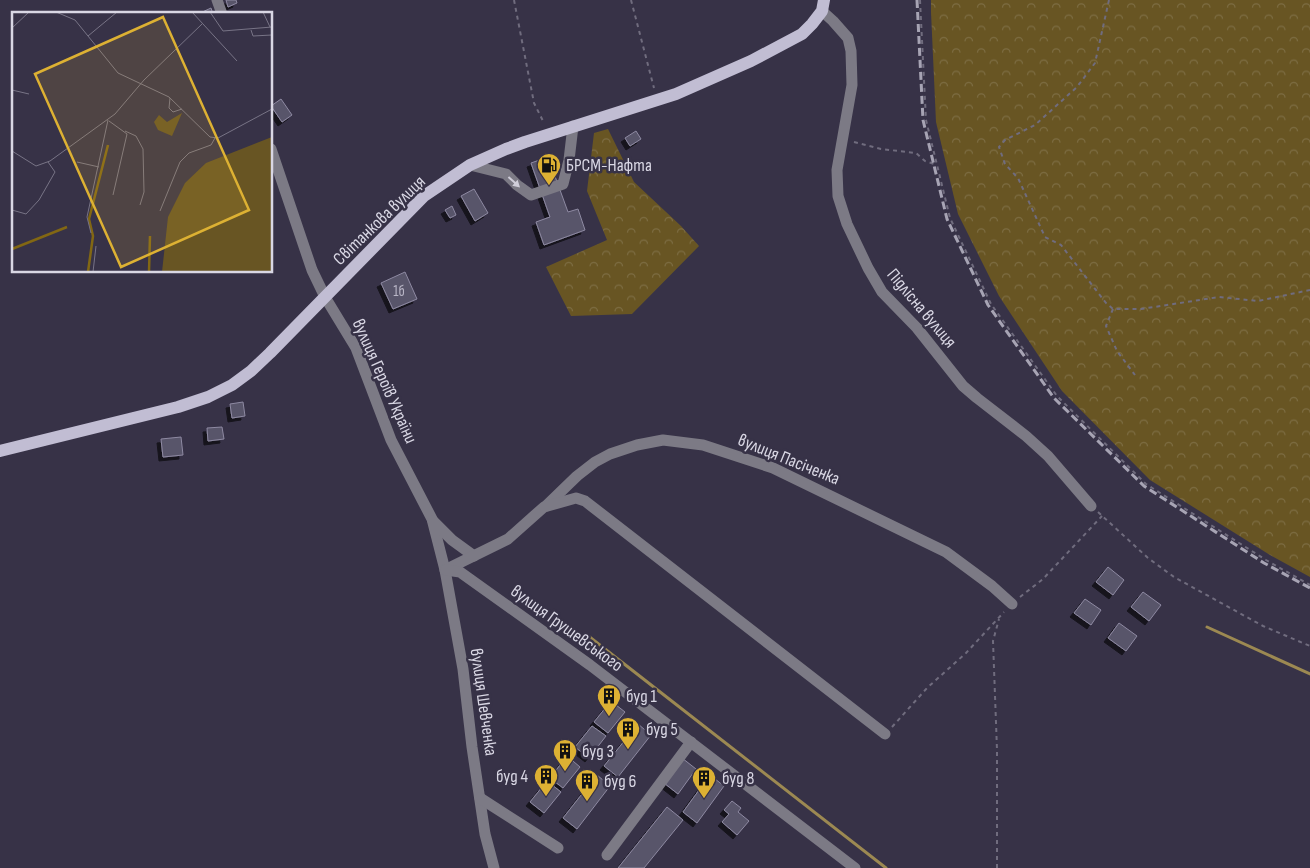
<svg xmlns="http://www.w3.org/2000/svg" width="1310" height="868" font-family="'Sofia Sans Condensed',sans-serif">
<defs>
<pattern id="forest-crowns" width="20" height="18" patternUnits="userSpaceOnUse" patternTransform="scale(1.25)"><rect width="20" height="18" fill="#685523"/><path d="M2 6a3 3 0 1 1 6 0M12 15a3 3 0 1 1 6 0" fill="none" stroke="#7d6d43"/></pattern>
<filter id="shadow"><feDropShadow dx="-4" dy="4" stdDeviation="0" flood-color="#0009"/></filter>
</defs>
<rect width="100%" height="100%" fill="#373247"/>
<g fill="url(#forest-crowns)">
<polygon points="931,0 1310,0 1310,577 1270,555 1150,480 1062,391 999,296 958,214 936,122 931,12"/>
<polygon points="608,129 634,182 681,226 699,246 632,314 571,316 546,267 607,240 587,191 594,133"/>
</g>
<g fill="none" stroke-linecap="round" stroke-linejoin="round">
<g stroke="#9c8952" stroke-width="3">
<polyline points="1207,627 1310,674"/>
<polyline points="587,635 886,868"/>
</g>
</g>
<g fill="#58546a" stroke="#8e8aa2" filter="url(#shadow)">
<polygon points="226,0 236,0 237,3 228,7"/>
<polygon points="211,8 213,14 198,14"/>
<polygon points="281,99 292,115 282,122 271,106"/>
<polygon points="636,131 641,139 630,146 625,138"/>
<polygon points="548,157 568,212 578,209 585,230 544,245 536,222 550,217 531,163"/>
<polygon points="474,189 488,213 475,221 461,196"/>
<polygon points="452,206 456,215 450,218 445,210"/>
<polygon points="405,272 417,299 393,309 381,283"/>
<polygon points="243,402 245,416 232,418 230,404"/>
<polygon points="222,427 224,439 208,441 207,428"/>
<polygon points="181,437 183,455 163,457 161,439"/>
<polygon points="1108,567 1124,580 1113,595 1096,582"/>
<polygon points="1143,592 1161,605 1149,621 1131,607"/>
<polygon points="1085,599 1101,610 1091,625 1074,613"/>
<polygon points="1119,623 1137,636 1126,651 1108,638"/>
<polygon points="611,701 625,712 608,733 594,722"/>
<polygon points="638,724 651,735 618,777 604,766"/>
<polygon points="592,726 606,736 589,758 575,747"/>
<polygon points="567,756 580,767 563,788 550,778"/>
<polygon points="682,758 696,769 678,794 664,783"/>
<polygon points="597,775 610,786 577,829 563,818"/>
<polygon points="710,775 724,786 697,823 683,812"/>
<polygon points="547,781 561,792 544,813 530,802"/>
<polygon points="732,801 741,808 738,812 749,821 737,835 722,822 729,814 724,810"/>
<polygon points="667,807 683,820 644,868 618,868"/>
</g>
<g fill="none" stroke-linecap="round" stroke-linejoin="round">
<g stroke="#706c7e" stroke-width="2" stroke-dasharray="4 4" stroke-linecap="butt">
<polyline points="514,0 534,103 544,123"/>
<polyline points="631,0 654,88"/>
<polyline points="920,0 926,120 950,218 991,304 1057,396 1146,484 1266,560 1310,585"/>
<polyline points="1109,0 1095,63 1077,87 1035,125 1005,140 999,147 1005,164 1018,178 1045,237 1061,245 1106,303 1113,309 1141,309 1219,297 1258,301 1310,290"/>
<polyline points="854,142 881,149 916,153 925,161 937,165"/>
<polyline points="1113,309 1106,326 1117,351 1135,375"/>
<polyline points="1098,512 1148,558 1174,577 1263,626 1310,646"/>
<polyline points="1020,597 1043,579 1102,516"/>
<polyline points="892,727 927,688 966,653 1004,612"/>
<polyline points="997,868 997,750 993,641 999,619"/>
</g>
<g stroke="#7c7a85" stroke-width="11">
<polyline points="217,0 222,14"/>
<polyline points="822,11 833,21 848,38 851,51 852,85 837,170 838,196 847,224 868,268 882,292 917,328 963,386 977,398 1026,436 1048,456 1091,506"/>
<polyline points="271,149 312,270 325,297 356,348 391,440 432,519 445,570 463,669 472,747 485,834 494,868"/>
<polyline points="470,165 506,174 517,185 531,195 563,184 569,160 573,126"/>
<polyline points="546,506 577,476 595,462 610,454 637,445 663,440 703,445 773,468 946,552 992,586 1012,604"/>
<polyline points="433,521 452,540 474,556"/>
<polyline points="445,570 508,539 544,507 576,498 585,501 885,734"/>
<polyline points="446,570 460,572 590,665 855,868"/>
<polyline points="480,798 558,848"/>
<polyline points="607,855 691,742"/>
</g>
<polyline stroke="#c1bdd3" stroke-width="12" points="0,451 178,407 208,397 232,385 251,371 270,353 424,196 470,165 506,149 525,142 676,94 751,61 802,34 812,24 822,11 824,0"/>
<polyline stroke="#a7a4b4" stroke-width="3" stroke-dasharray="8 4" stroke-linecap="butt" points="917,0 923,120 947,219 988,305 1054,398 1144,486 1264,563 1310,588"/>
</g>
<defs><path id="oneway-solid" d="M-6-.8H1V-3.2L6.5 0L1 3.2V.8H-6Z" transform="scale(1.25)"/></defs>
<use fill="#d0ceda" href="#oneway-solid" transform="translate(514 182) rotate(42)"/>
<defs>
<g id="fuel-pin" transform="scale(1.25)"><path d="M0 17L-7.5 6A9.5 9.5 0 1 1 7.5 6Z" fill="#ddb133" stroke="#373247"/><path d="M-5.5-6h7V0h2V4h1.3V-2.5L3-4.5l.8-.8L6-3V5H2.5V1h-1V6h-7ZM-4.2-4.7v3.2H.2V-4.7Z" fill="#111"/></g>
<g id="building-pin" transform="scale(1.25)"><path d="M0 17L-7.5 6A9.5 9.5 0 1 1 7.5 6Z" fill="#ddb133" stroke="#373247"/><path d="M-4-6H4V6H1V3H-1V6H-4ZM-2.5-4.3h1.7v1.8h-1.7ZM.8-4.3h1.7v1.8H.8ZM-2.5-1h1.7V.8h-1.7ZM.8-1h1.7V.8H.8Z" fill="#111"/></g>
</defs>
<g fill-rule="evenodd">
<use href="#fuel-pin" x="549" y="165"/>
<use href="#building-pin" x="609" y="696"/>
<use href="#building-pin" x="628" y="729"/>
<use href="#building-pin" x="565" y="751"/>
<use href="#building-pin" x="546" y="776"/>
<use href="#building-pin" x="704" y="778"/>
<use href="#building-pin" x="587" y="781"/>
</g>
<g text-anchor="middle" stroke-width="5" stroke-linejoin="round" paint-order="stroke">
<g font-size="15" fill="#b9b6c6">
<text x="399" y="296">1б</text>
</g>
<g font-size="18" fill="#d9d7e4" stroke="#373247" text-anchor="start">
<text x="566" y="171">БРСМ-Нафта</text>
<text x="626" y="702">буд 1</text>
<text x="646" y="735">буд 5</text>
<text x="582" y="757">буд 3</text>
<text x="528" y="782" text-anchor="end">буд 4</text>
<text x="722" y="784">буд 8</text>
<text x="604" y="787">буд 6</text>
</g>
<g font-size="18" fill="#d9d7e4" stroke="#373247">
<text transform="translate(379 220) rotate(-44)" y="6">Світанкова вулиця</text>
<text transform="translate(922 308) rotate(50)" y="6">Підлісна вулиця</text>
<text transform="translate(385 381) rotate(66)" y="6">вулиця Героїв України</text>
<text transform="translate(789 459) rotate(22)" y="6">вулиця Пасіченка</text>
<text transform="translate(567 628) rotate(36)" y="6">вулиця Грушевського</text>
<text transform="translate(484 702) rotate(82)" y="6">вулиця Шевченка</text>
</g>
</g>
<g transform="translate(12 12)">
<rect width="260" height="260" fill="#373247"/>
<path d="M170,101L160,124L146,118L142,110L147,103L155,110ZM260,125V260H150L156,205L173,171L194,151Z" fill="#685523"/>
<path fill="none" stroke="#826713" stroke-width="2.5" d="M0,237L55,215M76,260L81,224L77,207L96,133M137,260L138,224"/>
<path fill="none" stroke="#787486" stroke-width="1" d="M44,0L63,8L106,61L157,85L198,125L206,126L260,97M180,0L225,49M198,0L211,19L260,15M251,0L258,15M0,16L17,0M239,18L241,24L260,23M76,24L105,0M0,78L17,82M158,86L157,96L161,100L170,97M97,109L115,122L101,183M113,119L124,124L131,137L132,180L128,193M0,139L24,154L38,149L103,102L132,68L190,12M65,150L87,155M0,198L14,202L27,188L43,160L36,150M148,199L168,150L177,141L199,133L203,126M79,221L75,205L96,108M81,260L84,234"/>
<path fill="#ddb133" fill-opacity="0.15" stroke="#ddb133" stroke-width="2.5" d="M151,5L237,198L109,255L23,62Z"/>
<rect width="260" height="260" fill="none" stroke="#d9d7e4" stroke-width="2.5"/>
</g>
</svg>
